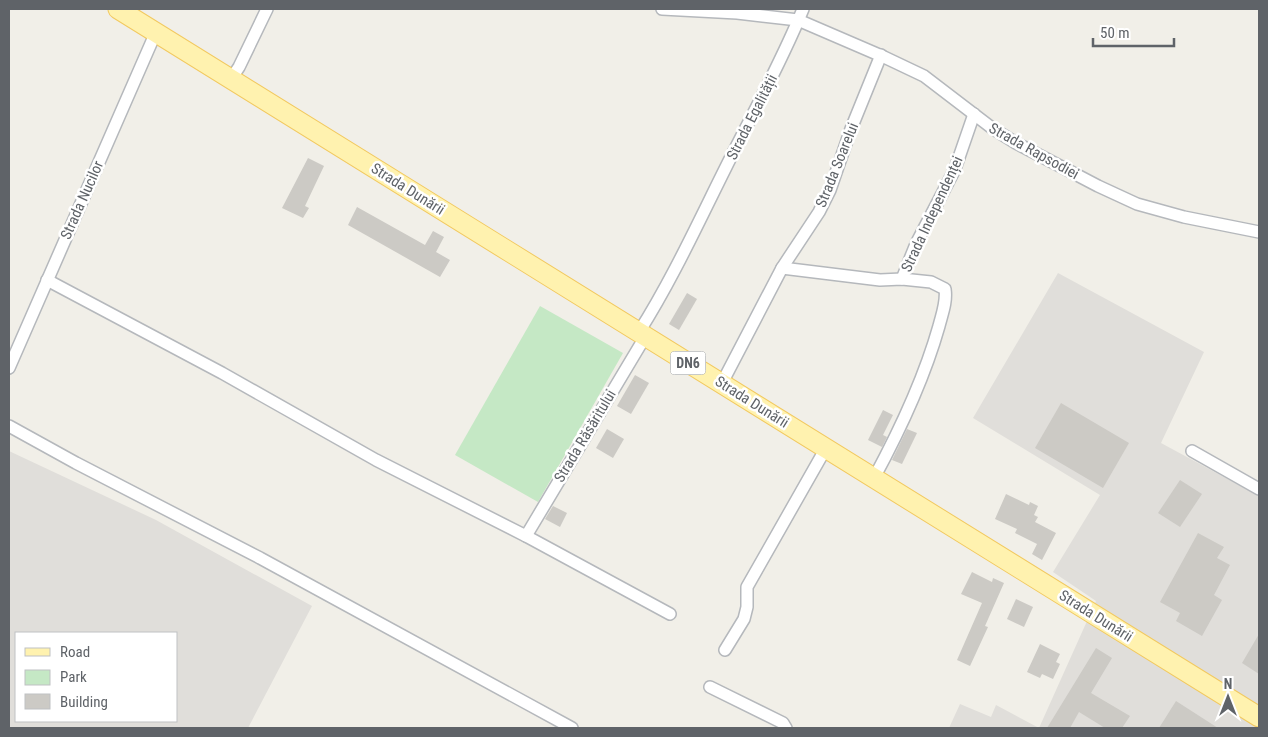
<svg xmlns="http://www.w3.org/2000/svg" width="1268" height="737" font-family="'Roboto Condensed',sans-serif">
<rect width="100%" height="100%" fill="#f1efe8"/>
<g fill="#e0deda" fill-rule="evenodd">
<polygon points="1058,273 1204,352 1161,443 1259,496 1259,728 949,728 960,704 991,717 996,705 1039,728 1096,601 1053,572 1100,495 973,418"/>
<path d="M9,451L156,520L312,606L248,728H9ZM16,633H176V721H16Z"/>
</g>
<polygon fill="#c5e8c5" points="540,306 623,353 538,502 455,455"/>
<g fill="#cccac5">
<polygon points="308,158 324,166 305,206 309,208 303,218 282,208"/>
<polygon points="357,207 425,245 433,231 444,237 436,252 450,260 440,277 348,225"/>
<polygon points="687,293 697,299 679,330 669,324"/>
<polygon points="635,375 649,383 631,414 617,406"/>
<polygon points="1061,403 1129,443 1103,488 1035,448"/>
<polygon points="883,410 893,415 883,435 887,437 882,447 868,440"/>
<polygon points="607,429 624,439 613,458 596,448"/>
<polygon points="907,429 917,433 902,464 892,460"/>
<polygon points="1180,480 1202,494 1180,527 1158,513"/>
<polygon points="1006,494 1029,505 1030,502 1038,506 1034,515 1038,517 1035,522 1056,533 1042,560 1032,554 1037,544 1015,533 1017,529 995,519"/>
<polygon points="553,506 567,513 560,527 545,519"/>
<polygon points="1198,533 1224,547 1217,558 1230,565 1214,595 1222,600 1202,636 1176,621 1180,613 1160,602"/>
<polygon points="972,572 992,582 993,578 1004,583 985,626 988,627 970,666 957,660 982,603 961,594"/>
<polygon points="1016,599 1033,607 1024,627 1007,619"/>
<polygon points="1259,634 1259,674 1242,663"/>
<polygon points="1040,644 1060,654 1056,662 1060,664 1053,679 1042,674 1040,678 1027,672"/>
<polygon points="1096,648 1112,658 1091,693 1130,716 1122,728 1105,728 1079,712 1070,728 1047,728"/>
<polygon points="1176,701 1218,728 1159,728"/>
</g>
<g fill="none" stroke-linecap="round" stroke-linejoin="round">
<g stroke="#b5b8bc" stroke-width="14">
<g id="minor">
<polyline points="662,9 737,13 798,20 884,57 924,76 992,128 1016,143 1098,186 1137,204 1184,217 1259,232"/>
<polyline points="231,79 239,67 267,9"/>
<polyline points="782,268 819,212 830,190 851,129 881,55"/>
<polyline points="902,279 916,244 955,169 974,114"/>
<polyline points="47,280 222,373 376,460 526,536 670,614"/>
<path d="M639,332C672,280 698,223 726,167C752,115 781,63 803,9"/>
<polyline points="9,368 156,32"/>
<path d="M722,383L782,268L880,280L902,279L931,282L945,289C947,302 942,314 939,326C924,379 900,430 874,478"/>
<polyline points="9,426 76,463 260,558 572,728"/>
<polyline points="1192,451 1259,489"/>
<polyline points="526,536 645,337"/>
<polyline points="725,650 744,619 747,607 747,587 826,448"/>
<polyline points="710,687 783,723 786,728"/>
</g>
</g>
<g stroke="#f2c960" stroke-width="21">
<polyline id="primary" points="118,9 1259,717"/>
</g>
<use href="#minor" stroke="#fff" stroke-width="11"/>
<use href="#primary" stroke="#fff2af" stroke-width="19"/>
</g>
<g text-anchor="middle" stroke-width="5" stroke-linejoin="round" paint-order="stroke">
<rect fill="#fff" stroke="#8f9295" stroke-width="1" x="670.5" y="351.5" width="35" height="23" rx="4"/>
<g font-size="14" font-weight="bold" fill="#5f6368">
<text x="688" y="368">DN6</text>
</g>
<g font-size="15" fill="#5f6368" stroke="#fff">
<text transform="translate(752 117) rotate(-63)" y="5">Strada Egalității</text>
<text transform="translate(1034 151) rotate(29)" y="5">Strada Rapsodiei</text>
<text transform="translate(837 165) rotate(-68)" y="5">Strada Soarelui</text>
<text transform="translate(408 189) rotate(32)" y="5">Strada Dunării</text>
<text transform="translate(82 200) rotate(-66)" y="5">Strada Nucilor</text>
<text transform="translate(932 214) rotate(-65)" y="5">Strada Independenței</text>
<text transform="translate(752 402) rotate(32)" y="5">Strada Dunării</text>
<text transform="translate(585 436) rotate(-59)" y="5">Strada Răsăritului</text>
<text transform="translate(1096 616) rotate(32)" y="5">Strada Dunării</text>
</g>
</g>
<rect width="1268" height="737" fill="none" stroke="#5f6368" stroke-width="20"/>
<rect x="15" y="632" width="162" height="90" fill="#ffffff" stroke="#bfc1c3"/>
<rect x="25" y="648" width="25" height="8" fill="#fff2af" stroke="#bfc1c3"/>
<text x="60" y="657" font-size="15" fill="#5f6368">Road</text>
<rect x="25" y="670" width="25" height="15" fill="#c5e8c5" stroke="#bfc1c3"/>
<text x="60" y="682" font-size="15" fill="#5f6368">Park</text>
<rect x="25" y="694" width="25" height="15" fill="#cccac5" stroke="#bfc1c3"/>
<text x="60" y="707" font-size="15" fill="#5f6368">Building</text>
<g transform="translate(1228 697)" stroke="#ffffff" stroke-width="4" paint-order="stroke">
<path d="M0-4L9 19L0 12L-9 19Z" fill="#5f6368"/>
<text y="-8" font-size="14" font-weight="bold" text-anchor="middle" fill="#5f6368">N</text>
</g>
<path d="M1093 38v8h81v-8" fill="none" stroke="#5f6368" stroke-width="2.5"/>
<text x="1100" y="38" font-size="15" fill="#5f6368" stroke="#ffffff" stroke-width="4" paint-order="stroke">50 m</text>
</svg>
